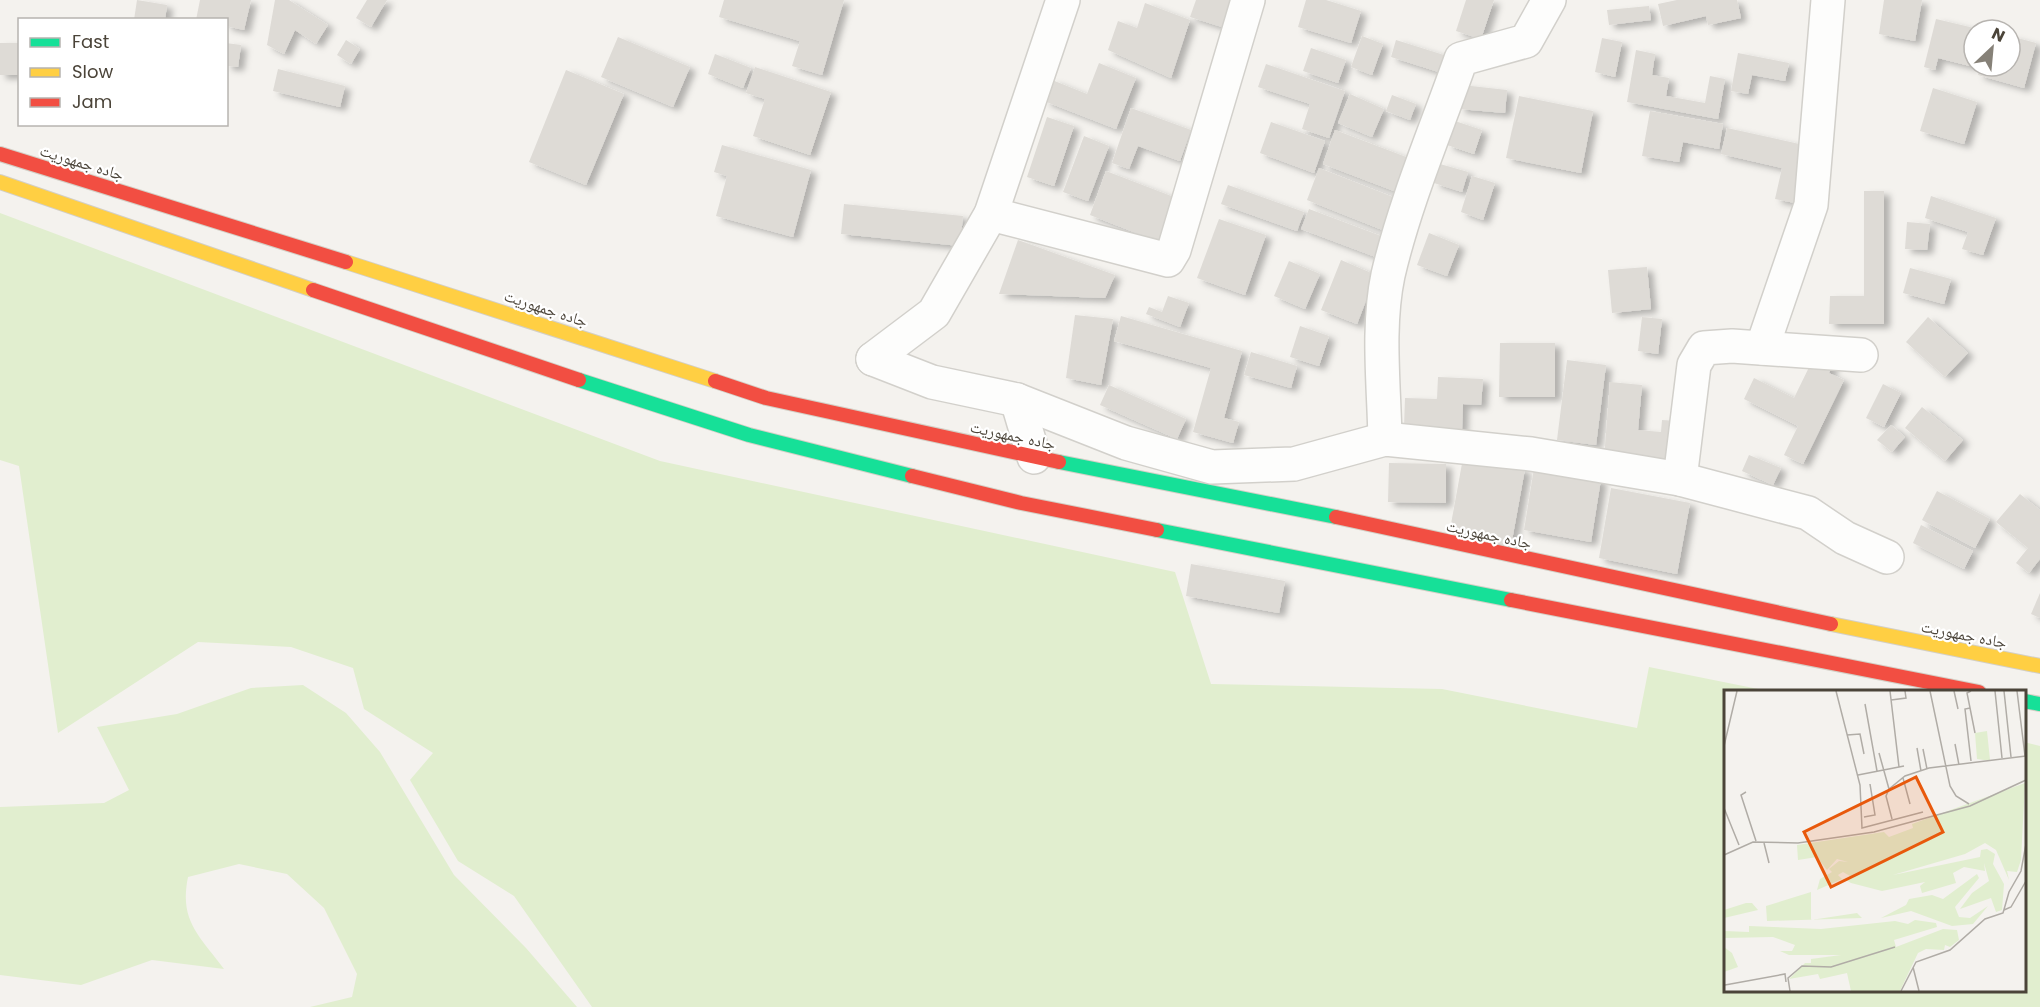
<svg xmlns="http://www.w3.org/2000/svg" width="2040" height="1007" font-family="Poppins,'Noto Naskh Arabic',sans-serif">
<defs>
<filter id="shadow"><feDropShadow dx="6" dy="4" stdDeviation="3" flood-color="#0004"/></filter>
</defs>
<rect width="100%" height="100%" fill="#f4f2ee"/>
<g fill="#e1eecf">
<polygon points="0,213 660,461 1175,572 1211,684 1442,689 1637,728 1649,667 1773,692 1725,692 1725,990 2024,990 2024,742 2040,746 2040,1007 592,1007 514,896 458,861 410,780 433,753 364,709 353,668 291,647 198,642 58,733 19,466 0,460"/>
<path d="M303,685L346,713L380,752L454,875L526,948L577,1007H310L352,997L357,974L324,908L287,874L239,864L188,877C179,921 199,935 224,969L152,960L81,985L0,975V807L104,803L129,790L97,727L177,714L251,688Z"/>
</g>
<g fill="#dedbd6" filter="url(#shadow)">
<polygon points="137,0 167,5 165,20 134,20"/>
<polygon points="200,0 251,0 244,30 226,26 226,20 196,20"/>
<polygon points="275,0 289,0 328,25 316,44 295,30 284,54 267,45"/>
<polygon points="367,0 387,0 371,27 356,18"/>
<polygon points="724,0 844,0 822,75 792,66 800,41 719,17"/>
<polygon points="1196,0 1230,0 1222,27 1190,17"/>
<polygon points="1306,0 1326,0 1361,11 1351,43 1298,27"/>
<polygon points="1466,0 1494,0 1481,39 1456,31"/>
<polygon points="1677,0 1737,0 1741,18 1708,25 1706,16 1663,26 1658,4"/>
<polygon points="1884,0 1922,0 1915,41 1879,34"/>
<polygon points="1145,3 1190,20 1171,78 1108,50 1118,21 1137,28"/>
<polygon points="1649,6 1651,20 1609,25 1607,10"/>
<polygon points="1936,19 1974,28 1974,67 1938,58 1935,70 1924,67"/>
<polygon points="1362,36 1383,44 1372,75 1351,67"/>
<polygon points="2010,36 2036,43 2024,88 1978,75 1980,66 2010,66"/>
<polygon points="618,37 690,67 673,107 601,77"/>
<polygon points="1602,38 1622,42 1615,77 1595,72"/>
<polygon points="346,40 360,49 351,64 337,55"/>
<polygon points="1396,40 1447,56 1442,73 1391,57"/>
<rect x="0" y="43" width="20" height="32"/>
<polygon points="226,43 241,45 238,67 226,66"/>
<polygon points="1311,48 1346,60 1338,83 1303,71"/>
<polygon points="1636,50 1655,54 1652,75 1669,78 1666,96 1705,103 1710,76 1725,79 1718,119 1627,102"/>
<polygon points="1738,53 1789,63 1785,81 1752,75 1748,94 1731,91"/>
<polygon points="715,54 751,68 743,88 708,74"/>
<polygon points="1099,63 1136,78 1116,129 1044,101 1052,80 1087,94"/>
<polygon points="1266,64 1345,91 1329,138 1302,129 1310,104 1258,87"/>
<polygon points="755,67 831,92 810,155 753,136 765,99 746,93"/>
<polygon points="278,69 345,86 340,107 273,91"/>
<polygon points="566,70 624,94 586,185 529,162"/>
<polygon points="1462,85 1507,90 1505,113 1459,109"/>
<polygon points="1933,88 1977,102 1964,144 1920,131"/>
<polygon points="1350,94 1384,109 1372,137 1338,123"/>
<polygon points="1392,95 1416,104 1410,120 1386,111"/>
<polygon points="1519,96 1593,111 1581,173 1506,158"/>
<polygon points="1131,108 1191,130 1180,161 1138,146 1129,169 1112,163"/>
<polygon points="1650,111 1723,124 1719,149 1683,142 1679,162 1642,156"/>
<polygon points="1047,117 1074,126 1054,186 1027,177"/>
<polygon points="1455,121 1482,130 1474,154 1447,145"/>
<polygon points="1271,122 1325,141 1314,173 1260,153"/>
<polygon points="1727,128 1813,147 1800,204 1775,199 1782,168 1721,154"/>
<polygon points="1335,130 1414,160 1402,194 1323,164"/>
<polygon points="1084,136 1109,146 1088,201 1063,192"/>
<polygon points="722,145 811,170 793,237 716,216 727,176 714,172"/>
<polygon points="1440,164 1468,172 1462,192 1434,183"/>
<polygon points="1319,168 1398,199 1385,231 1307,200"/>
<polygon points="1106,171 1179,199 1162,243 1090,215"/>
<polygon points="1472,176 1495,183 1483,220 1461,212"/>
<polygon points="1228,185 1304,212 1297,231 1221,204"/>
<polygon points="1864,191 1884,191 1884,324 1829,324 1830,296 1864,296"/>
<polygon points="1931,196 1996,218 1983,255 1962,249 1968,232 1925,218"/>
<polygon points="844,204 963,216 960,246 841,234"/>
<polygon points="1309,209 1389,239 1381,259 1301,229"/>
<polygon points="1219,219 1266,235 1245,295 1197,278"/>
<polygon points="1907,222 1930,224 1927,250 1905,249"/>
<polygon points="1429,233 1459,245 1447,276 1417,265"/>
<polygon points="1018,240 1115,275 1105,298 999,294"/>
<polygon points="1341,260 1376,275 1357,324 1321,310"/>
<polygon points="1289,261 1320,274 1305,309 1274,296"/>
<polygon points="1647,267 1651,309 1612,313 1608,270"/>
<polygon points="1910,268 1951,279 1944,304 1903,293"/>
<polygon points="1168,296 1189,303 1180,327 1146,314 1149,307 1162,312"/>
<polygon points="1075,315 1113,319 1101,385 1066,378"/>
<polygon points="1121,316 1242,351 1224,418 1239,422 1233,443 1193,432 1211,368 1114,341"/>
<polygon points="1642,317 1662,319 1658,354 1638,351"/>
<polygon points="1928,317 1968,353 1945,377 1906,342"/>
<polygon points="1300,326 1329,336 1319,366 1290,357"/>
<polygon points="1500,343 1555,343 1555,397 1499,397"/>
<polygon points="1251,352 1297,366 1291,388 1244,375"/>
<polygon points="1816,353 1834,362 1829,373 1844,380 1803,464 1784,455 1798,426 1744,399 1754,378 1794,398"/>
<polygon points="1567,360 1606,365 1596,445 1557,440"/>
<polygon points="1438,377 1483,379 1481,405 1463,404 1462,430 1404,428 1405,398 1437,399"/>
<polygon points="1610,382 1642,385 1638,430 1661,432 1662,420 1677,421 1674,463 1604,458"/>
<polygon points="1883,384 1901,393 1884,427 1866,418"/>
<polygon points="1109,385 1186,419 1177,439 1100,405"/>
<polygon points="1922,407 1963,440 1945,461 1905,428"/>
<polygon points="1891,425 1905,437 1892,452 1877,440"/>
<polygon points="1749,455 1781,468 1773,485 1742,471"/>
<polygon points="1463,458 1525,469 1511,546 1449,535"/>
<polygon points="1389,463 1446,464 1446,503 1388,502"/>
<polygon points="1534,468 1601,479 1591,542 1524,530"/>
<polygon points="1611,488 1690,503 1677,574 1599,558"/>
<polygon points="1937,491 1990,519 1975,548 1922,520"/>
<polygon points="2020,494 2040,510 2040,559 2029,573 2016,563 2028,548 1996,522"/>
<polygon points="1921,525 1973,551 1964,569 1913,543"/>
<polygon points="1191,564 1285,581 1279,613 1186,596"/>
<polygon points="2040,593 2040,618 2031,614"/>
</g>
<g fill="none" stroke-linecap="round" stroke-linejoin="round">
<g stroke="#d2d0cb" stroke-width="36">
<g id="street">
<polyline points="991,214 1168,260 1174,250 1248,0"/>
<polyline points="1762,348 1811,205 1828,0"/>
<polyline points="873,359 932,382 1017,400 1126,443 1212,467 1294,464 1385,439 1531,454 1680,479 1808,513 1845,538 1887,557"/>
<polyline points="873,359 934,313 991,214 1063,0"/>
<polyline points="1017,400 1034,457"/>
<path d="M1385,439C1384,386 1377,327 1388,275C1405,202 1436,130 1461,59L1526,41L1549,0"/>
<polyline points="1680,479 1694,365 1704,348 1732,346 1861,355"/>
</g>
</g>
<g stroke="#d3cfc5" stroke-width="16">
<g id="fast">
<polyline points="579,380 749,435 912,476"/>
<polyline points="1059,462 1336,517"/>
<polyline points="1157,530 1511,600"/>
<polyline points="2024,701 2040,704"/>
</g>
</g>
<g stroke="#d3cfc5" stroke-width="16">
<g id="slow">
<polyline points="0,182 313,290"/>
<polyline points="346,262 715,381"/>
<polyline points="1831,624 2040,666"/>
</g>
</g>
<g stroke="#d3cfc5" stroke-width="16">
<g id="jam">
<polyline points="0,154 346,262"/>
<polyline points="313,290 579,380"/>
<polyline points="715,381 766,398 1059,462"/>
<polyline points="912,476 1021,503 1157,530"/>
<polyline points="1336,517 1831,624"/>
<polyline points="1511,600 1979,692"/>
</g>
</g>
<use href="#street" stroke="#fdfdfc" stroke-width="33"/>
<use href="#fast" stroke="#16e098" stroke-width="14"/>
<use href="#slow" stroke="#ffcf43" stroke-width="14"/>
<use href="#jam" stroke="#f24e42" stroke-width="14"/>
</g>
<g text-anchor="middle" stroke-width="4.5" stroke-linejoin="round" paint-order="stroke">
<g font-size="16" fill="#4b4439" stroke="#fff">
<text transform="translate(82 162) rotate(17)" y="6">جاده جمهوریت</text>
<text transform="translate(546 308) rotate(18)" y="6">جاده جمهوریت</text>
<text transform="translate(1013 435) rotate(12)" y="6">جاده جمهوریت</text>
<text transform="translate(1489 534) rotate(12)" y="6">جاده جمهوریت</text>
<text transform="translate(1964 634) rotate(11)" y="6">جاده جمهوریت</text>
</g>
</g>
<g transform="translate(1724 690)">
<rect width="302" height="302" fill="#f4f2ee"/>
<path d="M263,41L266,70H260L253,69L251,43ZM301,93L297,170L293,182L283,181L285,190L272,160L261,153L241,164L169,185L256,167L257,160L263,159L271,164L269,174L280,194L278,220L272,222L267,208L236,219L248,203L265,191L260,173L261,181L240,177L229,183L232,193L198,203L196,196L201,192L158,201L127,193L122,190L126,186L119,182L114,185L118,189L93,200L96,189L108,182L105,179L115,171L124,172L113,169L103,180L93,167L74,170L73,155L160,142L165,147L189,138L188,134ZM253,184L255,188L231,217L235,227L246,228L264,216L249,234L228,236L187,221L157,228L182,215L185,209L208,205L219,209ZM87,202V230L133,223L138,228L43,231L42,216ZM22,213H28L34,220L0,228V220ZM191,230L212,233L213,237L170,250L172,257L219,239L233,240L235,250L226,257L221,255L220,260L202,259L194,263L176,301H127L123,283L96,289L94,284L65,289L81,273H87V269L117,265H65L56,261H68L71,255L49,247L0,248V241L25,242V236L97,239L171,231L184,234ZM0,257L8,263L14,277L0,282Z" fill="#e1eecf"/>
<path fill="none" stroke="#b0aca6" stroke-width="1.5" d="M112,1L136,95L138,138L199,122M166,1L175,77M206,1L226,96L232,106L245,114M230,1L234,19M247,1L243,3L251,43M271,1L278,68M280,1L287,67M293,1L301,66M167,10L182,8L181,1M141,14L153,81M246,18L241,19L247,71M123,45L136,44L140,64M231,54L235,75M0,56L13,1M193,58L197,81M199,59L203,79M155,63L165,99L162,106L168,129M134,85L180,76M179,88L186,114M165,99L181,86L205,78L302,66M22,102L17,105L32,151M0,118L15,155M140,127L151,125L146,94M40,153L45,173M0,165L29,152L74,153L150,142L246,116L302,90M280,220L287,217L302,191M189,277L195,301M1,295L61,284L62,292M66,301L64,288L78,276L107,277L171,257M177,301L192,272L226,260L261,229L279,223L285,202L297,181L302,154"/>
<path fill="#e8590c" fill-opacity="0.15" stroke="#e8590c" stroke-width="3" d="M192,87L219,142L107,197L80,142Z"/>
<rect width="302" height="302" fill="none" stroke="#4b4439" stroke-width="3"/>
</g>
<rect x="18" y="18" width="210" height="108" fill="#ffffff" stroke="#b7b4b0" stroke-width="1.5"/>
<rect x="30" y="38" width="30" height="9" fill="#16e098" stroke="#b7b4b0" stroke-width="1.5"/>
<text x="72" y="48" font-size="18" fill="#4b4439">Fast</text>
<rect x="30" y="68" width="30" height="9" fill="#ffcf43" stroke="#b7b4b0" stroke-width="1.5"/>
<text x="72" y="78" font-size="18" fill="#4b4439">Slow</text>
<rect x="30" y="98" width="30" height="9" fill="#f24e42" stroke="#b7b4b0" stroke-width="1.5"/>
<text x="72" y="108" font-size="18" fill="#4b4439">Jam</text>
<g transform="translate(1992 48) rotate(26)"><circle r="28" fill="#ffffff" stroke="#b7b4b0" stroke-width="1.5"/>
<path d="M0-4.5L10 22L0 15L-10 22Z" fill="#868178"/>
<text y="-9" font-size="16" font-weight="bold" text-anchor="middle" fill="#4b4439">N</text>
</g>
</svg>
